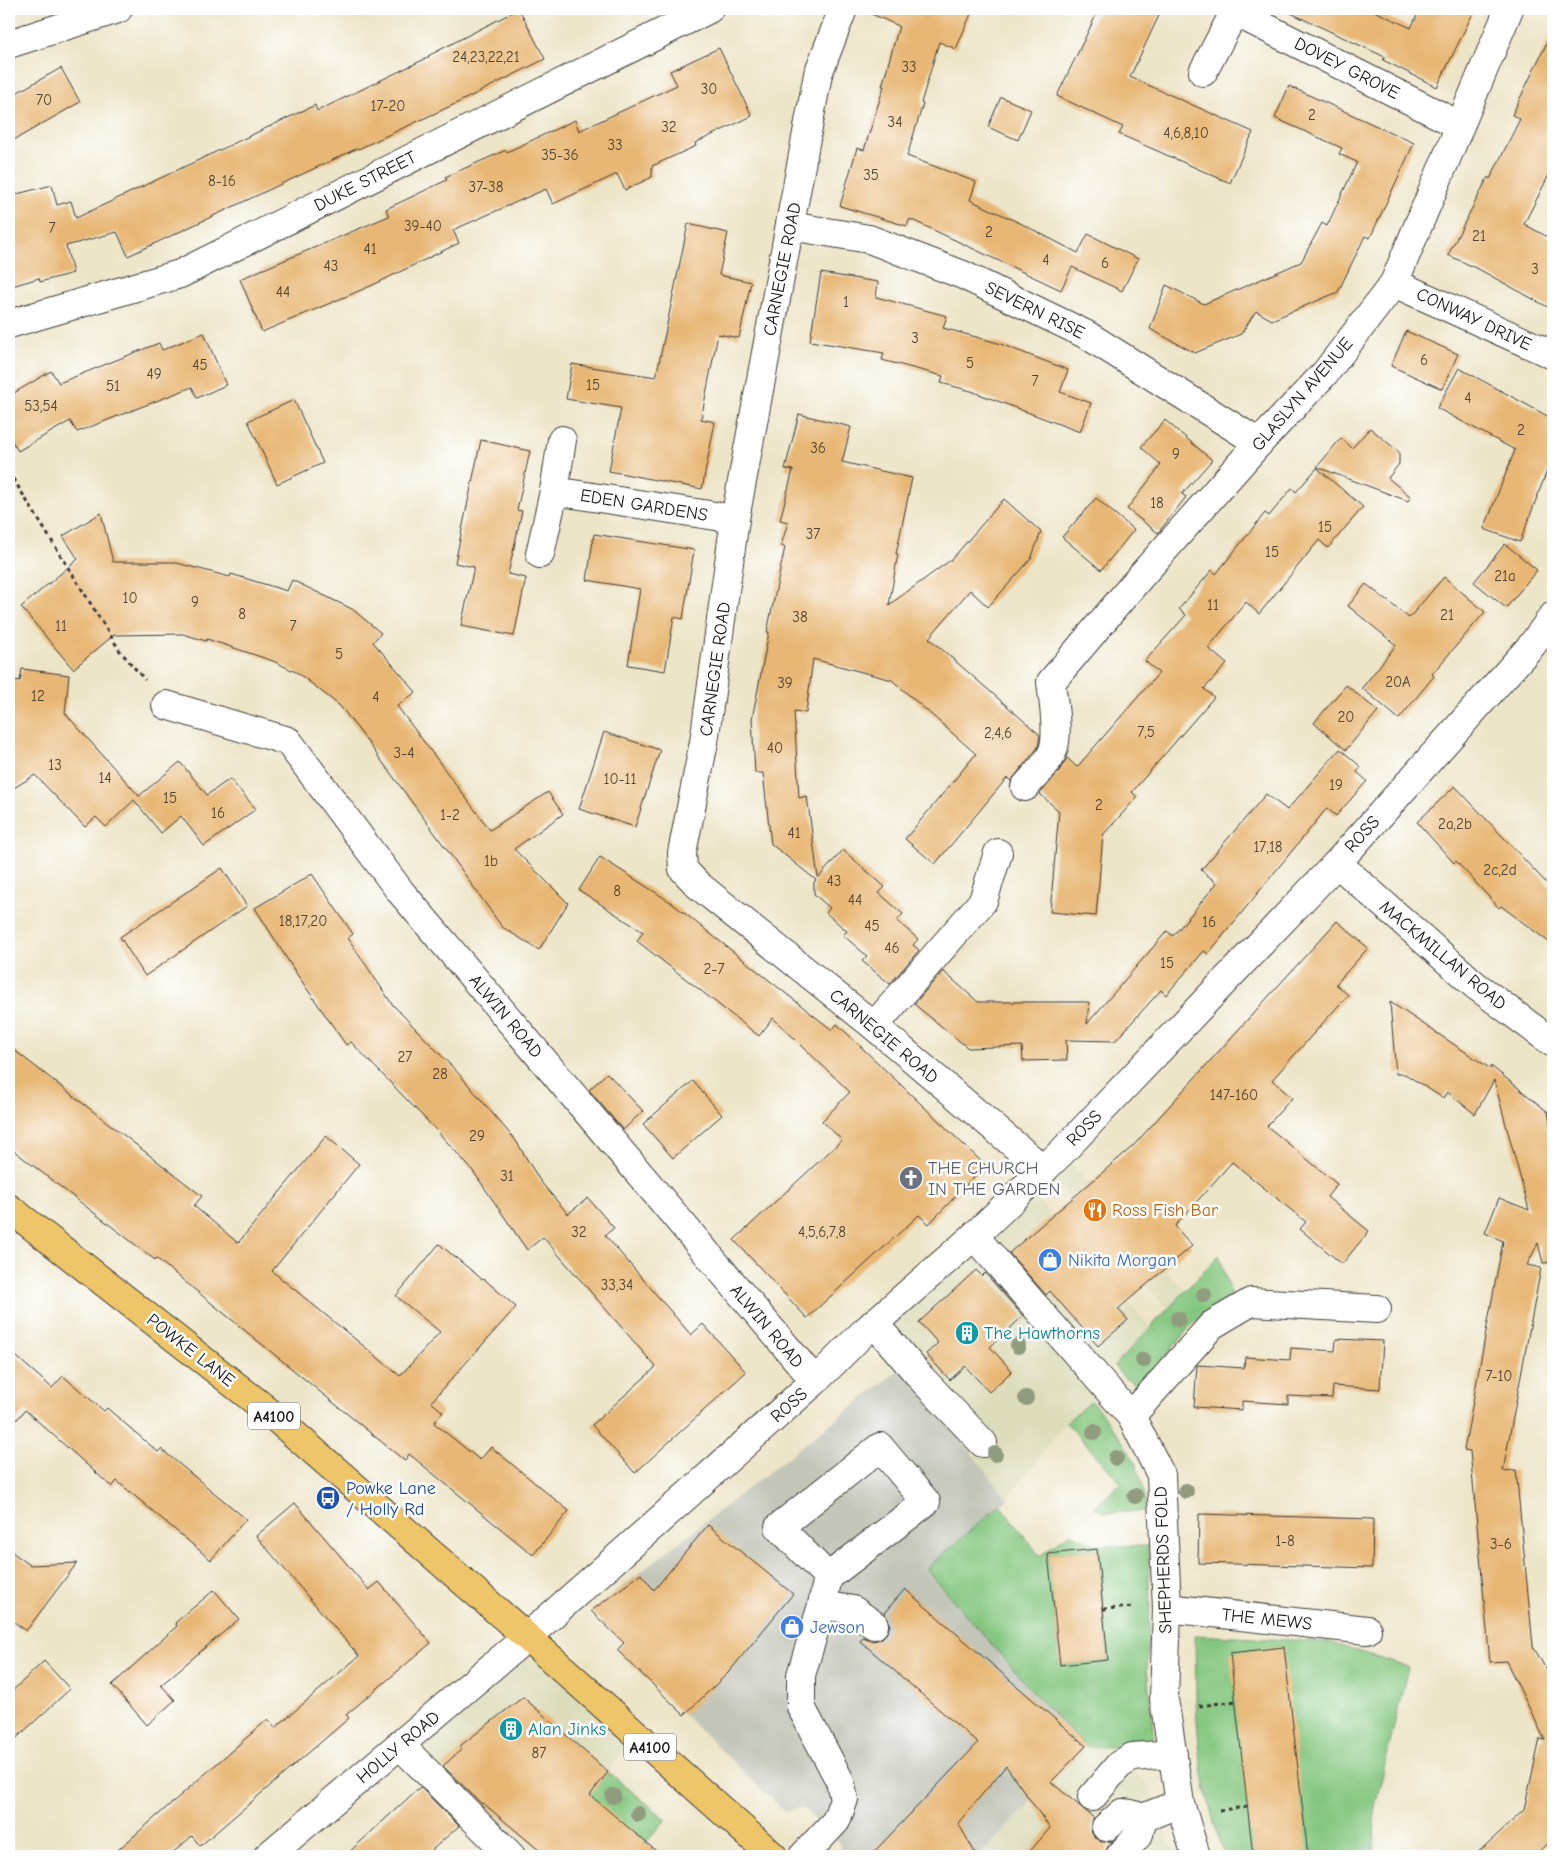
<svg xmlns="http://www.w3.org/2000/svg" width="1562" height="1865" font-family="'Comic Neue',sans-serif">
<rect width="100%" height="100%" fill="#fff"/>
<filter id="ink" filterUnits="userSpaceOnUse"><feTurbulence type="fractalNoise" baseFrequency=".02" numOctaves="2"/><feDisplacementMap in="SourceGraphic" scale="10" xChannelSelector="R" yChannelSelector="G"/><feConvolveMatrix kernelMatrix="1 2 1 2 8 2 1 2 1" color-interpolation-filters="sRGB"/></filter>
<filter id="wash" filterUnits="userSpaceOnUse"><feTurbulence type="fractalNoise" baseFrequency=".0096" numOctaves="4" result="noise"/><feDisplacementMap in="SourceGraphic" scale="20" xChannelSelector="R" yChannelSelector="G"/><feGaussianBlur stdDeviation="1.12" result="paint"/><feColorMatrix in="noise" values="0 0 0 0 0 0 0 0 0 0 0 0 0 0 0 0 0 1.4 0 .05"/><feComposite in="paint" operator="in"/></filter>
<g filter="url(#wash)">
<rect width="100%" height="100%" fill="#ede5c8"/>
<g fill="#deddbb">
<polygon points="1062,1152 1121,1221 1185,1290 1168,1308 1145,1285 1072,1200 1044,1170"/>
<polygon points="1026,1187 1150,1327 1099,1379 1104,1385 1092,1401 1066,1422 1008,1499 903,1367 874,1323"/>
<polygon points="527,1637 635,1733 608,1772 539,1856 492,1856 392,1752"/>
<polygon points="1086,1746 1111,1747 1148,1785 1156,1803 1162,1829 1178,1856 978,1856"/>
</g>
<polygon fill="#c3c6b9" points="903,1367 1008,1499 926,1569 1044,1704 1086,1746 979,1856 836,1856 842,1846 802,1807 785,1812 617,1650 624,1643 591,1611"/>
<g fill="#85c780" stroke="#50724e" fill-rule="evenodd">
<polygon points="1219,1255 1232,1297 1212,1307 1191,1325 1147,1381 1134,1384 1121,1375 1114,1366"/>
<path d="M1092,1401C1118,1435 1147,1466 1145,1511L1104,1513L1095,1507L1121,1483L1066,1422Z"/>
<path d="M1000,1505L1040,1556L1070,1533L1097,1545L1148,1546L1150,1606L1147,1667L1154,1741L1111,1747L1086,1746L1044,1704L926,1569ZM1097,1549L1108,1660L1060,1665L1048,1554Z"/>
<path d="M1195,1635L1328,1642L1408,1667L1374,1811L1375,1856H1225C1212,1821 1202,1781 1199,1743C1195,1708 1196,1671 1195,1635Z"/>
<polygon points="608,1772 666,1819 646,1843 558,1854 561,1856 538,1856"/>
</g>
<g id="blocks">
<g fill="#e8b775">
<polygon points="519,9 545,59 453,105 358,149 358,148 128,256 117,232 66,246 73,273 40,282 39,278 9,287 9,196 52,185 57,205 71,201 76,218 315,105 317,111 429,57 428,56"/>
<polygon points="860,9 973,9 956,49 939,42 921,103 923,104 907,156 976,182 970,200 1022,224 1078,253 1088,234 1138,259 1122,291 1072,267 1061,290 910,219 907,226 840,206 857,148 864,150 884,86 882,86 899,26"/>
<polygon points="1099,9 1162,9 1130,77 1253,132 1230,183 1119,134 1123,127 1057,96"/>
<polygon points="1282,9 1370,9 1411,28 1420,9 1475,9 1437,87 1383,60 1385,57"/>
<polygon points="1553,30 1553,167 1524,224 1553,240 1553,310 1482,271 1448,255 1488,177 1490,179 1520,119 1512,115"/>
<polygon points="719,48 752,116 695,143 696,146 652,166 652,177 625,190 617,174 553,204 546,189 453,230 459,243 373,285 262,332 240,279 389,216 386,209 447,180 445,177 506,150 507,152 575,120 579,131 677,85 670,71"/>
<polygon points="61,68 80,102 9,143 9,97"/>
<polygon points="1289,86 1414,143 1370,238 1365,236 1338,292 1272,320 1256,311 1241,334 1195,353 1150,329 1166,285 1204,304 1301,262 1322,223 1327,226 1357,162 1339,154 1342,148 1275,118"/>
<polygon points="1001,97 1031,110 1018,140 988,127"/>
<polygon points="688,224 728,233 719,275 751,282 739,338 718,334 701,419 715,422 702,489 609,471 621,408 566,399 572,364 656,377"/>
<polygon points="821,273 878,282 876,297 947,316 943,328 998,343 1068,370 1060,392 1091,403 1080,432 971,391 941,383 943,376 882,360 884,353 810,341"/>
<polygon points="1406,331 1458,354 1442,389 1391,366"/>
<polygon points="204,333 226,385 197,398 192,387 77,432 70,421 18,451 9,436 9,396 51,371 59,383 159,343 162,350"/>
<polygon points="1459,368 1553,419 1553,455 1520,542 1484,529 1515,450 1437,408"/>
<polygon points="294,400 323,463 277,484 248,421"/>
<polygon points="799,414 851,427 842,462 912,478 896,554 898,554 889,605 952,559 1004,499 1041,532 1031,559 988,607 970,590 929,638 1040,735 1038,747 1031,756 1011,781 1007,778 935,864 905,839 976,754 892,680 813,659 806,713 794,711 799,798 807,796 818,878 843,850 885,887 879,893 903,914 897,921 918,939 913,945 919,950 890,984 862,961 867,956 843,935 847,931 826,913 830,908 814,894 814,882 816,880 771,844 763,773 755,773 752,719 769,632 767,632 785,547 781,546 788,522 780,520 793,470 785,469"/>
<polygon points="1165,420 1212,460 1182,494 1186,497 1158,533 1127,509 1161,465 1141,447"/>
<polygon points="1370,428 1399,452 1399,464 1388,478 1411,497 1408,501 1317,467 1341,438 1352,448"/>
<polygon points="481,440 530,451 517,510 522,511 508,574 526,578 514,636 461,626 474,567 455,563"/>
<polygon points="1317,468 1363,507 1328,548 1319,540 1259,614 1246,602 1208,648 1227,664 1204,689 1214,697 1132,792 1137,797 1103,835 1096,916 1050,912 1059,811 1040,794 1059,771 1067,758 1077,767 1159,673 1145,661 1186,615 1179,609 1212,570 1216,574 1265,513 1269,516 1292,488 1296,492"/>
<polygon points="1096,498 1134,530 1101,570 1062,537"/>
<polygon points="101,513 113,562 173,562 230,577 231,574 287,591 292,580 352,609 381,633 373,642 416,692 397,706 490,830 548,792 563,814 514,849 568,903 539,950 502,927 453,858 361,733 340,706 298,673 273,661 207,639 206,641 183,634 114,635 73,669 21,607 78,559 63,536"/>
<polygon points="594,534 694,550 683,619 674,617 665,671 628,665 640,589 587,580"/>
<polygon points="1505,544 1537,570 1506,608 1474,582"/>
<polygon points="1444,577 1485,612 1432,674 1434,676 1399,719 1362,688 1396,645 1348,606 1366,584 1409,618"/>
<polygon points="22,669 69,675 65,713 139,796 180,762 207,795 230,779 256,809 204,846 181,816 161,833 134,800 106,827 96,817 85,827 35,775 9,791 9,679 20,681"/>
<polygon points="1346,685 1378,711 1346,750 1314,723"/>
<polygon points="604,732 660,750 635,827 579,809"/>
<polygon points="1340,749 1361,767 1357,772 1367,781 1336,816 1327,808 1208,954 1204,951 1166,995 1161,990 1115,1041 1066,1040 1067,1060 1023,1061 1022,1046 968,1048 914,1004 943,971 978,1002 1089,1002 1087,1024 1167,931 1173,936 1217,883 1201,870 1266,794 1287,810"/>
<polygon points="1455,786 1553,890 1553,945 1501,906 1499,908 1456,861 1454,863 1417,822"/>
<polygon points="600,857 669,901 832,1030 837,1024 985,1165 929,1224 919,1215 807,1318 734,1240 842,1140 822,1121 850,1092 773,1018 759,1036 637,941 643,932 579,890"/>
<polygon points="222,868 247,906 145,976 120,937"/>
<polygon points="312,874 353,934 348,938 392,1004 460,1075 516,1141 540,1181 568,1214 588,1198 614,1228 605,1235 691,1335 703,1324 746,1372 635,1473 592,1425 656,1367 543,1237 527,1250 473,1171 438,1132 351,1042 346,1045 296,973 255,908"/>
<polygon points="1337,921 1368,948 1336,984 1348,995 1272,1080 1292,1098 1267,1126 1337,1184 1327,1197 1369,1231 1342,1264 1300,1229 1306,1222 1232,1162 1175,1226 1192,1246 1118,1309 1128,1320 1098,1346 1050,1291 1046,1295 1009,1253 1133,1146"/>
<polygon points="1390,1002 1491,1069 1491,1066 1548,1112 1553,1140 1553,1262 1543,1263 1538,1243 1527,1265 1541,1268 1503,1471 1516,1470 1533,1646 1553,1682 1553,1838 1534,1856 1474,1856 1524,1810 1540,1739 1545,1740 1506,1661 1490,1662 1470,1451 1464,1450 1503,1241 1485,1233 1499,1198 1529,1210 1494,1080 1475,1114 1447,1092 1443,1098 1405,1074 1396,1074"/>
<polygon points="9,1046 202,1196 194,1206 238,1243 326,1136 359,1164 272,1271 400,1376 440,1332 396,1296 439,1244 483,1280 484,1279 516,1307 431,1402 443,1412 434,1423 480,1460 491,1447 569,1511 533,1555 409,1454 405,1461 156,1258 155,1260 9,1147"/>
<polygon points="607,1073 643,1111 623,1130 589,1090"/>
<polygon points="693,1081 722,1115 673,1158 643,1124"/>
<polygon points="976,1270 982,1276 985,1273 1023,1316 990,1347 1012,1371 989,1392 965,1366 950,1380 926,1354 938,1343 919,1322"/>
<polygon points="1336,1339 1383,1341 1380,1389 1333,1386 1332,1398 1288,1396 1288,1404 1242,1401 1242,1410 1194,1407 1197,1365 1244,1368 1245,1357 1290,1360 1291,1348 1335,1351"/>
<polygon points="9,1350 52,1388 63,1376 104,1411 107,1408 158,1452 161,1449 246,1519 211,1560 117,1481 112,1487 25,1410 9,1429"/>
<polygon points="295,1503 369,1590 379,1582 431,1643 346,1715 349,1718 200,1846 192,1836 169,1856 111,1856 268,1719 275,1728 359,1656 256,1536"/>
<polygon points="1199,1514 1373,1519 1372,1568 1198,1563"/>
<polygon points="708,1525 793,1594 728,1673 684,1715 617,1650 624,1643 591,1611 641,1574 654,1590"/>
<polygon points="1097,1549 1108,1660 1060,1665 1048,1554"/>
<polygon points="9,1550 30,1565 77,1563 26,1631 9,1618"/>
<polygon points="905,1589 1086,1746 1051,1782 1094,1818 1091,1822 1091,1830 1095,1838 1101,1842 1113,1841 1108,1846 1105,1856 1026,1856 1050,1828 1006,1766 958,1823 977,1856 870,1856 978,1743 860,1641 863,1637 873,1641 881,1639 886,1634 890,1626 888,1619 884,1613"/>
<polygon points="214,1590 239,1619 161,1685 175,1700 147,1725 112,1685 177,1626 175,1623"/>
<polygon points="1284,1647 1308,1856 1253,1856 1230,1653"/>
<polygon points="44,1661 70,1689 9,1745 9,1694"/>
<polygon points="523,1697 608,1772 590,1795 662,1856 546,1856 483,1803 482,1804 443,1766 462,1749 460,1746"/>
<polygon points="420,1787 459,1826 425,1856 345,1856"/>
</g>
</g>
</g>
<g filter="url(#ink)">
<use href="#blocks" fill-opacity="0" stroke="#3b3a36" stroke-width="1"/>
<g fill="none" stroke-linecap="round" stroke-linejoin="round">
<g stroke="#3b3a36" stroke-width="30">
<g id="minor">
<polyline points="843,9 818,74 735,519 704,742 682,853 683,869 698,885 874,1026 1044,1170"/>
<polyline points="1235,12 1459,125"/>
<polyline points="9,44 118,9"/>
<polyline points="1203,72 1236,9"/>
<polyline points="790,226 869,239 963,275 1087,335 1259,443"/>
<polyline points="1394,283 1553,355"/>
<polyline points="9,324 180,274 709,9"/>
<polyline points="554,491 735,519"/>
<polyline points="540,554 554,491 562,440"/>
<polyline points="166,705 288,741 400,891 815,1381"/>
<path d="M1025,787C1034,776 1047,765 1052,753C1060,736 1053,701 1051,682L1140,577L1259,443L1326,372L1394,283L1509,9"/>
<polyline points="1337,863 1475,985 1553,1043"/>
<polyline points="874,1026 983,901 998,853"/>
<polyline points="974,1236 1131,1416 1161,1475 1167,1608 1164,1699 1180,1803 1196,1856"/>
<polyline points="874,1323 922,1379 983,1443"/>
<polyline points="1131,1416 1212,1325 1251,1302 1377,1309"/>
<polygon points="880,1447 926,1502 828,1577 779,1527"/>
<polyline points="822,1605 853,1610 874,1625"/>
<polyline points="1167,1608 1367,1630"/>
<polyline points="400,1745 511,1856"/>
<polyline points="1092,1797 1119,1765 1132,1757 1173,1754"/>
<polyline points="1106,1827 1122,1813 1131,1814 1143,1818 1180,1803"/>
<polyline points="268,1856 527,1637 655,1524 815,1381 863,1333 974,1236 1062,1152 1337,863 1532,645 1553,616"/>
<polyline points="803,1856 836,1821 844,1799 840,1781 801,1707 801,1675 822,1605 828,1577"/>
<polyline points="1120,1856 1139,1834 1143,1818"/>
</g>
</g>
<g stroke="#3b3a36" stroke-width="30">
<polyline id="major" points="9,1208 263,1407 527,1637 773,1856"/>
</g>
<g stroke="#3b3a36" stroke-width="3" stroke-dasharray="4 4" stroke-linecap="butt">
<polyline points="9,472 120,651 145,680"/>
<polyline points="1103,1609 1134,1607"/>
<polyline points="1199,1706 1236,1701"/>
<polyline points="1219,1810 1248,1807"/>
</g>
<use href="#minor" stroke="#fff" stroke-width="28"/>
<use href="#major" stroke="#eec569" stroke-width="28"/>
</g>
<g fill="#919c7f">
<circle cx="1204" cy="1295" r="8"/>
<circle cx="1178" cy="1319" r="8"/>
<circle cx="1018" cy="1346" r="8"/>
<circle cx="1143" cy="1360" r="8"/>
<circle cx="1026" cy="1398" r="8"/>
<circle cx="1094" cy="1432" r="8"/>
<circle cx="995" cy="1454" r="8"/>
<circle cx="1116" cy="1458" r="8"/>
<circle cx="1186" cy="1491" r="8"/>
<circle cx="1135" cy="1496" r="8"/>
<circle cx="613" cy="1796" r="8"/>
<circle cx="638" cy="1814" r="8"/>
</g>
</g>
<defs>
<g id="church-disc" transform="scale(1.25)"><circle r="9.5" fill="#6b7280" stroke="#fff"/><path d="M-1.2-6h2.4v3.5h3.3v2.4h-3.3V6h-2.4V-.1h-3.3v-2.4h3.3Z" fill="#fff"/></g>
<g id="restaurant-disc" transform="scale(1.25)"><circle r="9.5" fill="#e8710a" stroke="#fff"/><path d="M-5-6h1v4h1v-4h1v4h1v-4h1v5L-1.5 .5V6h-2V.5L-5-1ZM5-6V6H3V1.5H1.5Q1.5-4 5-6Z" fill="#fff"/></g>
<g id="shop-disc" transform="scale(1.25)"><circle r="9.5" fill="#3f7fe0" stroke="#fff"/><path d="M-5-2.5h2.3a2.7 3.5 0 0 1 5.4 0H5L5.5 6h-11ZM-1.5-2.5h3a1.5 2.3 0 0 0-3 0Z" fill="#fff"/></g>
<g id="building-disc" transform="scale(1.25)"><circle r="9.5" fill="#0f9aa8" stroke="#fff"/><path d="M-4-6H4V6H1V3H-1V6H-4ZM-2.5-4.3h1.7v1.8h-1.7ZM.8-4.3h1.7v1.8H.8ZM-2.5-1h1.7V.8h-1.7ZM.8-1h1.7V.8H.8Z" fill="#fff"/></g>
<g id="bus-disc" transform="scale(1.25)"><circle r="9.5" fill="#1a4fb4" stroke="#fff"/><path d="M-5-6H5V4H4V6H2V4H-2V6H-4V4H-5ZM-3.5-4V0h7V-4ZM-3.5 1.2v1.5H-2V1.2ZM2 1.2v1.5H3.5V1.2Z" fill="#fff"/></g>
</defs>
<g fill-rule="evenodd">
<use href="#church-disc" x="911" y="1178"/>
<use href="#restaurant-disc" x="1095" y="1210"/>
<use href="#shop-disc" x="1050" y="1260"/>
<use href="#building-disc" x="967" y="1333"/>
<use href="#bus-disc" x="328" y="1498"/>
<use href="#shop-disc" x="792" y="1627"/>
<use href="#building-disc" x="511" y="1729"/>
</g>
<g text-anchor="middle" stroke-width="5" stroke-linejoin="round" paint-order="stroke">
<g font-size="15" fill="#4f4332">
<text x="486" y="62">24,23,22,21</text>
<text x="909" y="72">33</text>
<text x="709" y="94">30</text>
<text x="44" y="105">70</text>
<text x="388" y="111">17-20</text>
<text x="1312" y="120">2</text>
<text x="895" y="127">34</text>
<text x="669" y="132">32</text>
<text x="1186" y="138">4,6,8,10</text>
<text x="615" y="150">33</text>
<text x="560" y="160">35-36</text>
<text x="871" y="180">35</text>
<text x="222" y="186">8-16</text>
<text x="486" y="192">37-38</text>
<text x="423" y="231">39-40</text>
<text x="52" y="233">7</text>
<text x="989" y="237">2</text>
<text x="1479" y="241">21</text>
<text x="370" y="254">41</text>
<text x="1046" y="265">4</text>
<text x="1105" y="268">6</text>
<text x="331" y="271">43</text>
<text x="1535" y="274">3</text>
<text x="283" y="297">44</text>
<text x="846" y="307">1</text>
<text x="915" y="343">3</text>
<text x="1424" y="365">6</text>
<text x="970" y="368">5</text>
<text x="200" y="370">45</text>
<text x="154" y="379">49</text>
<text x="1035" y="386">7</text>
<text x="593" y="390">15</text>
<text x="113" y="391">51</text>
<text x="1468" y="403">4</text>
<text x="41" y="411">53,54</text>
<text x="1521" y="435">2</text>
<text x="818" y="453">36</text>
<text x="1176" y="459">9</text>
<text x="1157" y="508">18</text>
<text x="1325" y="532">15</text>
<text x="813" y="539">37</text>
<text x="1272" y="557">15</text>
<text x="1505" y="581">21a</text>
<text x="130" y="603">10</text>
<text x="195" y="607">9</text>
<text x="1213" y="610">11</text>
<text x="242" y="619">8</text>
<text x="1447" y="620">21</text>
<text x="800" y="622">38</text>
<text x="61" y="631">11</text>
<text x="293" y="631">7</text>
<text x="339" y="659">5</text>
<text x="1398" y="687">20A</text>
<text x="785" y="688">39</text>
<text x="38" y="701">12</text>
<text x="376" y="702">4</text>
<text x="1346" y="722">20</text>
<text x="1146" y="737">7,5</text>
<text x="998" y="738">2,4,6</text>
<text x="775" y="753">40</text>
<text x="404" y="758">3-4</text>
<text x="55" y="770">13</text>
<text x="105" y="783">14</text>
<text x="620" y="784">10-11</text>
<text x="1336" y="790">19</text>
<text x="170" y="803">15</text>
<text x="1099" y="810">2</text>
<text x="218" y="818">16</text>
<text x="450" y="820">1-2</text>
<text x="1455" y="829">2a,2b</text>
<text x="794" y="838">41</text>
<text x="1268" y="852">17,18</text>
<text x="491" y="866">1b</text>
<text x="1500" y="875">2c,2d</text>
<text x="834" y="886">43</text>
<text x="617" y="896">8</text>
<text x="855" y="905">44</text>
<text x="303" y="926">18,17,20</text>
<text x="1209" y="927">16</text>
<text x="872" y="931">45</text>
<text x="892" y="953">46</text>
<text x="1167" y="968">15</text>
<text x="714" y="974">2-7</text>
<text x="405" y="1062">27</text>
<text x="440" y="1079">28</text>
<text x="1234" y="1100">147-160</text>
<text x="477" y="1141">29</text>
<text x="507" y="1181">31</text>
<text x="579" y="1237">32</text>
<text x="822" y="1237">4,5,6,7,8</text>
<text x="617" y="1290">33,34</text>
<text x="1499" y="1381">7-10</text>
<text x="1285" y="1546">1-8</text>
<text x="1501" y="1549">3-6</text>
<text x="539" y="1758">87</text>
</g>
<g fill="#fff" stroke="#606060" stroke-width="1">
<rect x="248" y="1402.5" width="52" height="27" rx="4"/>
<rect x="624" y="1733.5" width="52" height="27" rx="4"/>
</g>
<g font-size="16" font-weight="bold" fill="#1c1c1c">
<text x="274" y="1422">A4100</text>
<text x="650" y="1753">A4100</text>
</g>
<g font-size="18" fill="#1c1c1c" stroke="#fff">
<text transform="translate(1347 68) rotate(27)" y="6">DOVEY GROVE</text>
<text transform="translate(365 181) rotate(-27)" y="6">DUKE STREET</text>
<text transform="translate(782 269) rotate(-79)" y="6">CARNEGIE ROAD</text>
<text transform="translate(1035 310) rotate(26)" y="6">SEVERN RISE</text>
<text transform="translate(1474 319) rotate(25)" y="6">CONWAY DRIVE</text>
<text transform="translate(1302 394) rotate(-49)" y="6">GLASLYN AVENUE</text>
<text transform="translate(644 505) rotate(9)" y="6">EDEN GARDENS</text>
<text transform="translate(715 669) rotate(-82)" y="6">CARNEGIE ROAD</text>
<text transform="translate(1362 834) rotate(-48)" y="6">ROSS</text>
<text transform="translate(1443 955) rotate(40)" y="6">MACKMILLAN ROAD</text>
<text transform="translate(506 1016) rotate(50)" y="6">ALWIN ROAD</text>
<text transform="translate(884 1036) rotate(40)" y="6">CARNEGIE ROAD</text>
<text transform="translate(1084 1128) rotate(-46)" y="6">ROSS</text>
<text transform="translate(767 1326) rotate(50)" y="6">ALWIN ROAD</text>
<text transform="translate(191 1350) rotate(38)" y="6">POWKE LANE</text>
<text transform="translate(789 1405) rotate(-42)" y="6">ROSS</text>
<text transform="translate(1163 1560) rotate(-92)" y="6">SHEPHERDS FOLD</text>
<text transform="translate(1267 1619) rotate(6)" y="6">THE MEWS</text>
<text transform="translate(398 1747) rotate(-40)" y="6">HOLLY ROAD</text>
</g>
<g font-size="18" fill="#5b616d" stroke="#fff" text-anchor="start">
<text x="928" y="1174">THE CHURCH<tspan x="928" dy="21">IN THE GARDEN</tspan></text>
</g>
<g font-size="18" fill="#c56008" stroke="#fff" text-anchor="start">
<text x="1112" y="1216">Ross Fish Bar</text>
</g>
<g font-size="18" fill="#366cbe" stroke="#fff" text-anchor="start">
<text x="1068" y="1266">Nikita Morgan</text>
<text x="810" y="1633">Jewson</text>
</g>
<g font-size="18" fill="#0d838f" stroke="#fff" text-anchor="start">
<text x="984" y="1339">The Hawthorns</text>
<text x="528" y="1735">Alan Jinks</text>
</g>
<g font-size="18" fill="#164399" stroke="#fff" text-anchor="start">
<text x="346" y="1494">Powke Lane<tspan x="346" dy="21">/ Holly Rd</tspan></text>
</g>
</g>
<rect width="1562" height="1865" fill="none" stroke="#fff" stroke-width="30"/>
</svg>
